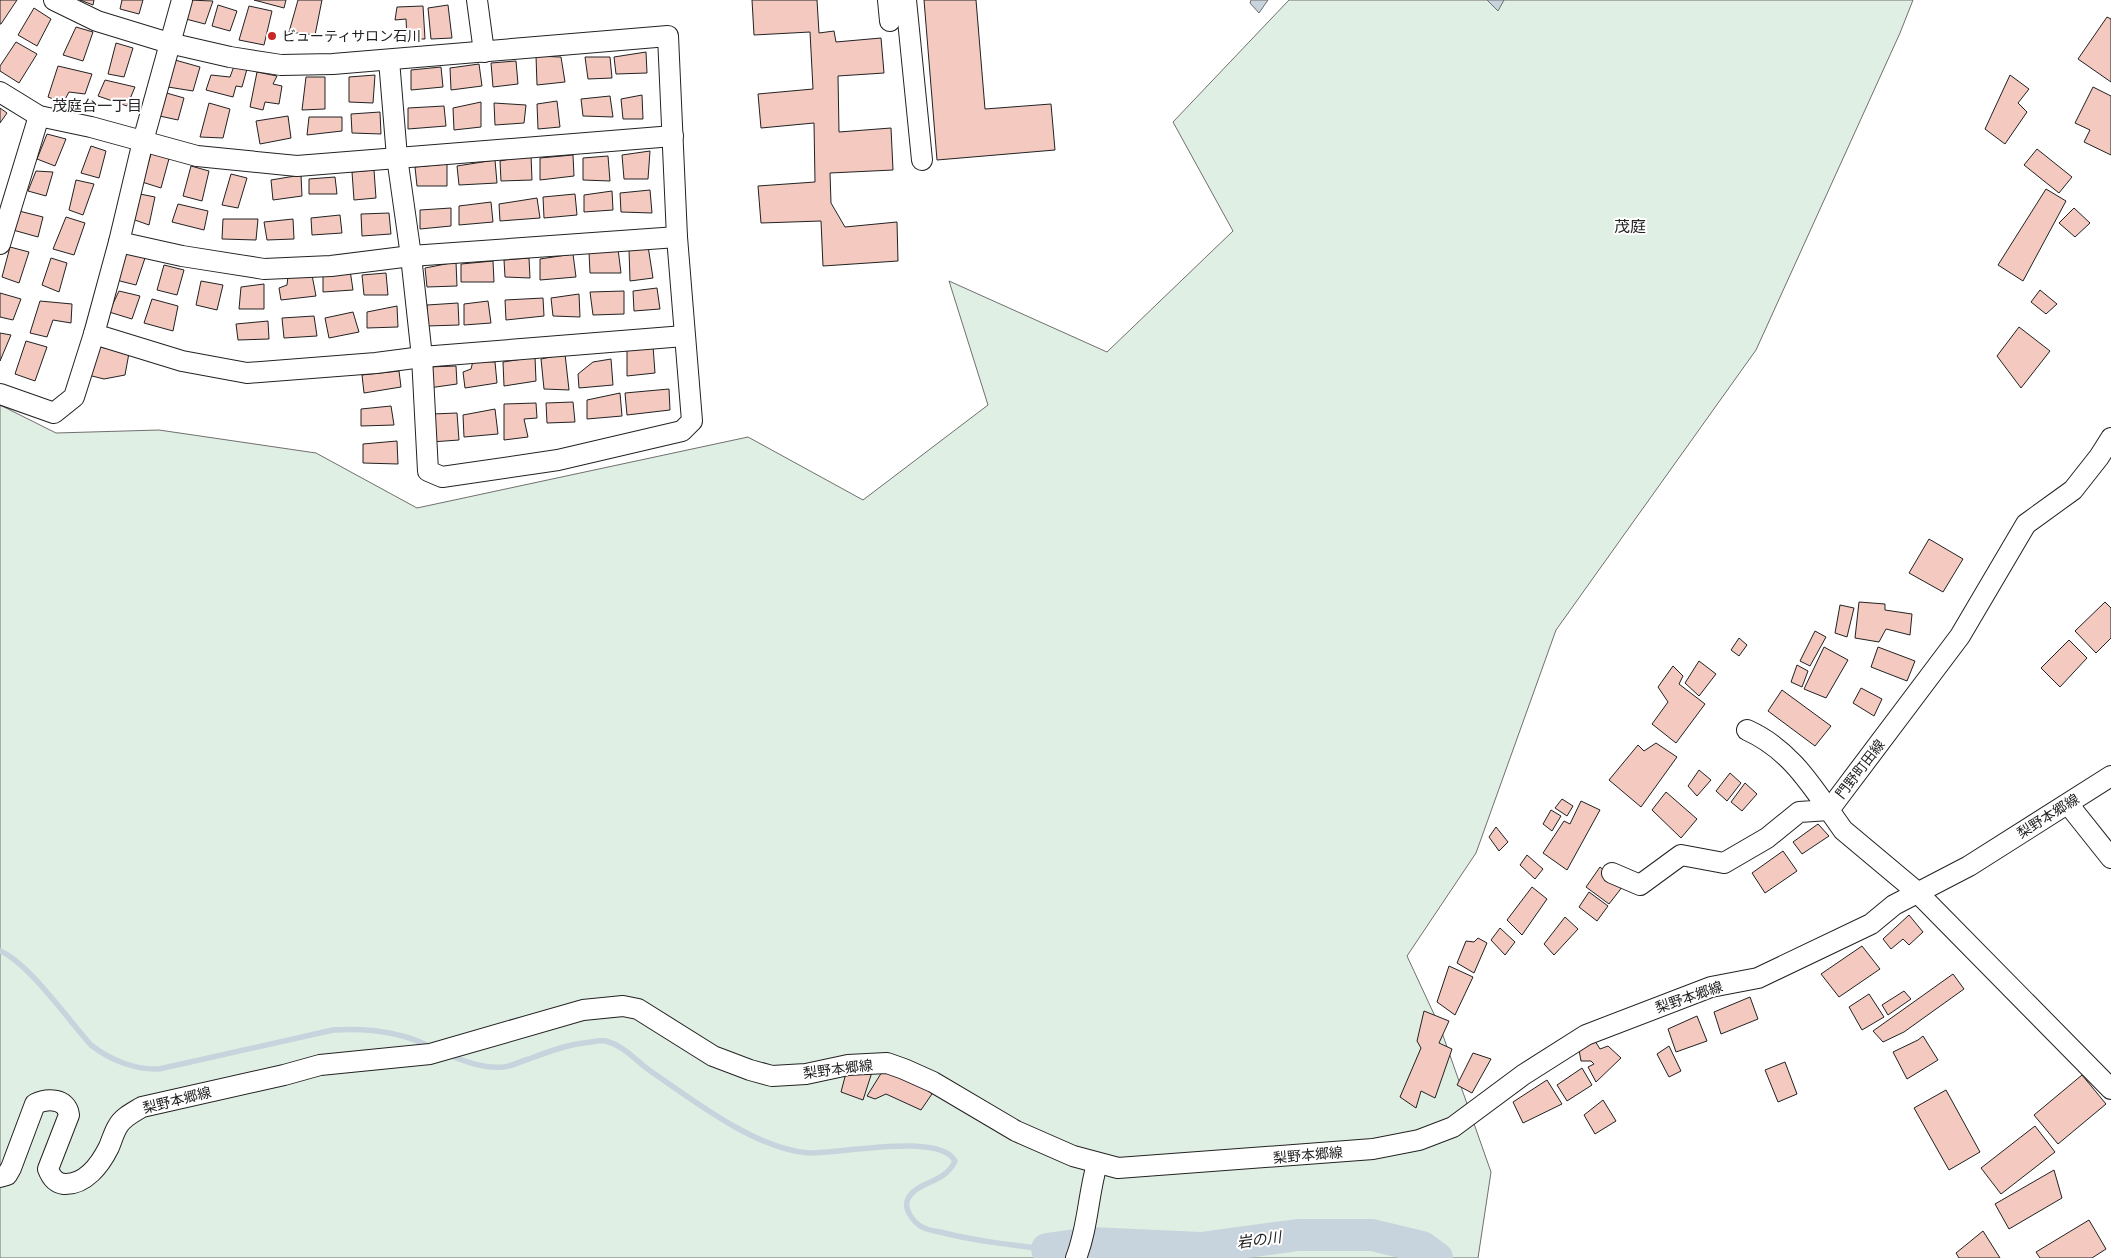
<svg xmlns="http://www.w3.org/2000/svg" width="2111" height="1258" font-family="Raleway,'Noto Sans JP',sans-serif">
<rect width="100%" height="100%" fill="#fff"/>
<polygon fill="#e0efe3" stroke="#6f6f6f" points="1289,0 1913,0 1900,33 1756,350 1556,630 1476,853 1407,956 1440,1027 1491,1172 1478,1258 0,1258 0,405 56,433 159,430 316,453 417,508 748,437 863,500 988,405 949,281 1107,352 1233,231 1173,122"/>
<g fill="#c7d3dd" stroke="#6f6f6f">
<polygon points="1251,0 1268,0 1259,13 1250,3"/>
<polygon points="1487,0 1504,0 1498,11"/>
</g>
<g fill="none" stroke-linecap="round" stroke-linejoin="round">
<g stroke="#c7d3dd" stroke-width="5.5">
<path d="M0,951C28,962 69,1021 91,1045C110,1060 135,1070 159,1069L333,1030C366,1028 402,1032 431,1047"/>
<path d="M449,1055C466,1062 485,1069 504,1067C512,1066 521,1061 529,1059C550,1051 569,1044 591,1042C596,1041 601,1040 606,1041C624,1046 634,1059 649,1070C691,1099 757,1150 809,1153C838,1154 940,1132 955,1161C945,1184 916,1181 908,1199C903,1208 913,1222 922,1227C927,1230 935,1231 940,1232C975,1241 1011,1245 1047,1249L1041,1258"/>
</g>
<polyline stroke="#c7d3dd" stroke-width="32" points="1047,1249 1090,1243 1201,1248 1298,1235 1372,1235 1422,1247 1437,1258"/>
</g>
<g fill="#f3c9c0" stroke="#222">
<polygon points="0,0 17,0 1,24 0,24"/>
<polygon points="80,0 94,0 93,5"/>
<polygon points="122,0 143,0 139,14 120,9"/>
<polygon points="188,0 213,1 205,24 182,18"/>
<polygon points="254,0 286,0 284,8"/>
<polygon points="298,0 322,0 315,35 289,32"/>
<polygon points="752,0 817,0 819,33 834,31 836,42 881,38 884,73 838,76 839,132 891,128 893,170 830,173 831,203 845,227 897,222 898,261 823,266 821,221 761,223 758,186 815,182 814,123 761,128 758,94 813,89 810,32 754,35"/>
<polygon points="924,0 976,0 985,109 1051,104 1055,150 937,160"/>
<polygon points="218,5 237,11 230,31 212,26"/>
<polygon points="448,5 452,38 431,39 428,8"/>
<polygon points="249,6 272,11 264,45 239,40"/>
<polygon points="423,6 425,39 407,39 406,19 395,20 397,7"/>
<polygon points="34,8 51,19 37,46 18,35"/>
<polygon points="2107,17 2111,19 2111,82 2078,59"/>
<polygon points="76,27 93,32 83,61 63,55"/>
<polygon points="16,42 37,54 19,83 0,71 0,66"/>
<polygon points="116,43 133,48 124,77 108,74"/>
<polygon points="646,52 647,73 616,74 614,57"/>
<polygon points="536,56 561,57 565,82 537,85"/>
<polygon points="585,57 610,57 612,78 588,79"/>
<polygon points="175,60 200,67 193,91 168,87"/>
<polygon points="516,61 518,84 493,87 491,63"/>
<polygon points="479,64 482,86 451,90 450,68"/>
<polygon points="58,66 92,74 85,94 69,92 63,103 48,97"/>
<polygon points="234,66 247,69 242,87 236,86 233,97 206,90 211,75 230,77"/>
<polygon points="441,67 443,87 411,90 411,70"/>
<polygon points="257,72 277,76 273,84 282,86 279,104 265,102 263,110 250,107"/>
<polygon points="375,75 373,103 349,102 349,77"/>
<polygon points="2010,75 2029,89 2018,103 2027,112 2005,144 1985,129"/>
<polygon points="306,77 325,77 325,109 302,110"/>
<polygon points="105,80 135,87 127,106 98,96"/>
<polygon points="2093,87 2111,96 2111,155 2084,142 2090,130 2075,123"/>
<polygon points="163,92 184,98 178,120 155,115"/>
<polygon points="642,95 643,119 623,119 621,99"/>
<polygon points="610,96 613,117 583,116 581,99"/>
<polygon points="557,101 560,127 538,129 537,104"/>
<polygon points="481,102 481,127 454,130 453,108"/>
<polygon points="209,103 230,109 223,138 200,137"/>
<polygon points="494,103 526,105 524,123 495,125"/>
<polygon points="444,106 446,126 408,129 408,108"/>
<polygon points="0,108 7,113 0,123"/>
<polygon points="380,112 381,134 352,133 351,114"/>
<polygon points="288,116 291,138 260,144 256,121"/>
<polygon points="309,117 342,117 342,131 307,135"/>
<polygon points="47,134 66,139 55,166 37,159"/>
<polygon points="91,146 106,151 99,178 81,173"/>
<polygon points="2037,149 2072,177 2059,193 2024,165"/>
<polygon points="152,151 170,155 161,188 142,182"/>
<polygon points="650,151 648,179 624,179 622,155"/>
<polygon points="531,155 532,180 501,181 500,161"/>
<polygon points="573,155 574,176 540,180 540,158"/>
<polygon points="608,156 610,181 583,180 583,158"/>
<polygon points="495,160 497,183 459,185 457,166"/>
<polygon points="447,164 447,186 417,186 415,167"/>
<polygon points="191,166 209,171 202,201 183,196"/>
<polygon points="374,170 376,198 354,200 352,172"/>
<polygon points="36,171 53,172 46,196 28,191"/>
<polygon points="231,174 247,178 238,208 222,205"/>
<polygon points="301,175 302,196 273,200 271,180"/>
<polygon points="335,177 337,194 309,194 309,179"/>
<polygon points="76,180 94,184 83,215 69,210"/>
<polygon points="2046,189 2066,201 2023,281 1998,265"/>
<polygon points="650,190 652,213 621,212 620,193"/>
<polygon points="612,191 613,210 584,212 584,195"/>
<polygon points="140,194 155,197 149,225 132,219"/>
<polygon points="575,194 577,215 544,218 543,197"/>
<polygon points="537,198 540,218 500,221 499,204"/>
<polygon points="491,202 493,222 459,225 459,206"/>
<polygon points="178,204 208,211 204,230 172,222"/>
<polygon points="451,208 451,226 420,229 420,210"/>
<polygon points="2074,208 2090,223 2075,237 2059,223"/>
<polygon points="19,211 43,217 38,237 13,230"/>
<polygon points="389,213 391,234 362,236 361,214"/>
<polygon points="340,215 342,233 312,235 311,218"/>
<polygon points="66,217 85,223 74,255 53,249"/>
<polygon points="223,219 258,219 256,240 222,239"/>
<polygon points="293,219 294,239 267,240 264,222"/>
<polygon points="648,246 653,278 630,281 629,249"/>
<polygon points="10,247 29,252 19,283 2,277"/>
<polygon points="618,249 621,273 590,273 589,252"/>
<polygon points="125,251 146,255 136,285 116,280"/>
<polygon points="573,254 576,277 540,280 540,259"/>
<polygon points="51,258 67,263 59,292 42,285"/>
<polygon points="529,258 530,278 505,277 504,260"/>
<polygon points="493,261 494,282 461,282 461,264"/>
<polygon points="456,262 457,286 427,287 425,268"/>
<polygon points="164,265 184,270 177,295 157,290"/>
<polygon points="350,270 353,290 323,292 323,274"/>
<polygon points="386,273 388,295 364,295 362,275"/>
<polygon points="312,275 316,296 281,300 279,288 287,285 288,276"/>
<polygon points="201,281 223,285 217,310 196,305"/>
<polygon points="264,284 264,309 239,309 241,287"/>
<polygon points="657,288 660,309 634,311 633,291"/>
<polygon points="2040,290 2057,304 2046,314 2031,302"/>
<polygon points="119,291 140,296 132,319 109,312"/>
<polygon points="624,291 624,314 593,315 590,292"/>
<polygon points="0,293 21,299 13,320 0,317"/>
<polygon points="579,294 580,317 553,316 551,298"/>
<polygon points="543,298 544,316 506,320 505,300"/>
<polygon points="152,299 178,306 173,331 144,323"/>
<polygon points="40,301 72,304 71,323 53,320 47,337 30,333"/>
<polygon points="488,301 491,323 464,325 464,304"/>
<polygon points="458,303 459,325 427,326 427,305"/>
<polygon points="397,306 398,327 367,328 367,312"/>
<polygon points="353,312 359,332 329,338 325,318"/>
<polygon points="314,316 317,336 284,338 282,318"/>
<polygon points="268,321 269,339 238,340 236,324"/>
<polygon points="2019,327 2050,351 2021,388 1997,356"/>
<polygon points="0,333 11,335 0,361"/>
<polygon points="26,341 47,347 35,381 15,374"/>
<polygon points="653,346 655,373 627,376 627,349"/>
<polygon points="100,347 129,353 125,375 104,379 88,375"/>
<polygon points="565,354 569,390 544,389 541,359"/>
<polygon points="535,357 536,381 504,386 503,362"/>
<polygon points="611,359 613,385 579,388 578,374 593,362"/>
<polygon points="473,361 495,362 497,383 465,388 463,372 471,369"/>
<polygon points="456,366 457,384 429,388 428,367"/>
<polygon points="399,371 401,387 364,393 362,375"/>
<polygon points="669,389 670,410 627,415 625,393"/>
<polygon points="620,393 622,416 587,419 587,400"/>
<polygon points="573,402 575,422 547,423 546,403"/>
<polygon points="536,403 537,418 524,419 528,437 504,440 504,404"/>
<polygon points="391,406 394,425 361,426 361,409"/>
<polygon points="495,409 498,434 464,437 463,415"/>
<polygon points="457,413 459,440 431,442 432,414"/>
<polygon points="397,441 398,464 363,463 363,444"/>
<polygon points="1929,539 1963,559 1943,592 1909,573"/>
<polygon points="1859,602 1885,604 1885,610 1912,614 1910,635 1886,629 1879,642 1855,638"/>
<polygon points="2105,602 2111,608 2111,638 2096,653 2075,631"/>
<polygon points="1840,605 1854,608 1847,637 1835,633"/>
<polygon points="1815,631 1826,637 1810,666 1800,661"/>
<polygon points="1739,638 1747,645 1739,656 1731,650"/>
<polygon points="2069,640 2087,658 2060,687 2041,668"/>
<polygon points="1824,647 1848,660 1826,698 1804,689"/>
<polygon points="1878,647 1915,661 1907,681 1871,667"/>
<polygon points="1699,661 1716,674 1699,696 1685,683"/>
<polygon points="1797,665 1808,671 1802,687 1791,682"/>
<polygon points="1673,666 1683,676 1679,684 1705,704 1676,743 1652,724 1668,702 1658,687"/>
<polygon points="1861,688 1882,699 1874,716 1853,703"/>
<polygon points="1782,690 1831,726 1815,746 1768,711"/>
<polygon points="1656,743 1677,757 1641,807 1609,780 1638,745 1644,751"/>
<polygon points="1699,770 1711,780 1697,796 1688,786"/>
<polygon points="1730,773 1741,783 1727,801 1716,791"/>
<polygon points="1745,783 1757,794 1742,811 1731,802"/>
<polygon points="1666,792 1697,819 1681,838 1652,810"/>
<polygon points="1562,799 1573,806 1567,816 1555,808"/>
<polygon points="1581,801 1600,810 1567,870 1543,853 1564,821 1570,824"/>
<polygon points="1551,810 1561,816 1552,831 1543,824"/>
<polygon points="1818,824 1829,836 1802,854 1793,842"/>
<polygon points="1496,827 1508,842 1499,851 1489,837"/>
<polygon points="1783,851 1797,871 1765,893 1752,873"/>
<polygon points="1527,855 1543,869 1535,879 1520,865"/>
<polygon points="1600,867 1623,886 1609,904 1586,887"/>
<polygon points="1532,887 1547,899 1522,935 1507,920"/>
<polygon points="1589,892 1608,906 1597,921 1579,907"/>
<polygon points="1909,915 1923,932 1909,945 1903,939 1891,949 1883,939"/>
<polygon points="1565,917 1578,929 1554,955 1544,944"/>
<polygon points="1500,928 1515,942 1505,955 1491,940"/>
<polygon points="1478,938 1487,943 1474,973 1457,963 1466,941 1474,942"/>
<polygon points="1862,946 1880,969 1839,997 1821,974"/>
<polygon points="1449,966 1473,977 1455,1015 1437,1002"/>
<polygon points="1953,974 1964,989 1904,1032 1883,1042 1873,1031"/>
<polygon points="1904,991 1911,999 1888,1015 1882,1005"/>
<polygon points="1869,994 1884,1017 1862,1030 1849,1007"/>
<polygon points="1750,997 1758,1019 1721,1034 1714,1012"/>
<polygon points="1424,1011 1449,1021 1439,1043 1452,1049 1435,1098 1421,1091 1416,1108 1400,1097 1421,1048 1417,1041"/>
<polygon points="1697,1016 1707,1041 1676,1052 1668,1029"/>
<polygon points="1923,1036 1938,1060 1907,1079 1893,1052 1918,1040"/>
<polygon points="1595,1041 1600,1049 1608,1046 1621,1058 1596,1082 1588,1067 1594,1064 1591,1061 1581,1061 1579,1050"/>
<polygon points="1669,1046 1681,1071 1669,1077 1657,1054"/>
<polygon points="1473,1053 1491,1059 1472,1093 1457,1085"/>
<polygon points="1785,1062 1797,1094 1778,1102 1765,1070"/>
<polygon points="885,1067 934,1091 921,1110 886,1094 875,1099 867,1096"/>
<polygon points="1582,1068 1592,1085 1567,1101 1557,1085"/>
<polygon points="847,1069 873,1069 863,1100 841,1092"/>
<polygon points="2082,1075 2106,1104 2058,1144 2034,1115"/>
<polygon points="1547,1080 1562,1104 1523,1123 1513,1102"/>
<polygon points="1946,1090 1980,1152 1949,1170 1914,1108"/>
<polygon points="1603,1100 1616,1121 1595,1134 1584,1115"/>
<polygon points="2035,1126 2055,1152 2001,1194 1981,1168"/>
<polygon points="2054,1170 2062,1198 2009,1229 1995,1204"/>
<polygon points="2089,1220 2106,1249 2092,1258 2040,1258 2036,1252"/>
<polygon points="1983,1231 2000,1258 1959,1258 1956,1253"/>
</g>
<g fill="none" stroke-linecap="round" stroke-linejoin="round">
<g stroke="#222" stroke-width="22">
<g id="minor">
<polyline points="54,0 97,21 169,43 230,57 281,65 333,64 668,36 677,237 692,421 682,431 558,460 442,477 428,471 422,357 411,256 397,157 389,60"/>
<polyline points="477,0 484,52"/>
<polyline points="888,0 890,21"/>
<polyline points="906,0 922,160"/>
<polyline points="0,92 39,116 91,127 197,156 297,166 673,136"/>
<polyline points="119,242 182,256 264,269 331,266 411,256 677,237"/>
<polyline points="0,244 39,116"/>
<polyline points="94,334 182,361 247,373 376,363 422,357 684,336"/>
<polyline points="0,394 54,413 74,397 94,334 119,242 143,141 182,0"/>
<polyline points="2111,438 2099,457 2073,490 2026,524 1960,636 1829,810 1843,830 1917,892 2111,1089"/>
<polyline points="2068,804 2111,858"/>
<path d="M1612,873L1640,885L1681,855L1724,863L1767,838L1799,812L1829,810C1806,777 1785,747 1747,730"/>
<path d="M0,1177L7,1175L11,1168L35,1104C47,1098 67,1098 69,1115L48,1169C51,1177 55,1183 64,1184C85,1185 100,1165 109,1147C112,1140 114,1132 118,1126C123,1117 134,1112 142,1107L284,1075L320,1065L430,1054L583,1010L623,1006L638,1009L713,1056L750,1070L772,1076L806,1074L848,1065L867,1064L887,1063L904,1069L933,1082L1016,1131L1073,1156L1118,1168L1373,1149L1419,1140L1453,1127L1523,1075L1586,1035L1711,987L1758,978L1871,924L1894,905L1969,866L2111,776"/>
<path d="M1076,1258C1088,1228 1088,1195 1097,1164"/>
</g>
</g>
<use href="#minor" stroke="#fff" stroke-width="20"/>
</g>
<circle fill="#c62828" stroke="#fff" stroke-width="2" cx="272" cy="36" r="5"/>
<g text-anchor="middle" stroke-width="4" stroke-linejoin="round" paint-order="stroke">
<g font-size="14" fill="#222" stroke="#fff" text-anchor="start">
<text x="282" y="41">ビューティサロン石川</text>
</g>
<g font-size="14" fill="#222" stroke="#fff">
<text transform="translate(1860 769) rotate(-52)" y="5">門野町田線</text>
<text transform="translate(2048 816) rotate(-32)" y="5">梨野本郷線</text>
<text transform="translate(1689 997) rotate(-19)" y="5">梨野本郷線</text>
<text transform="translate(838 1069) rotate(-7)" y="5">梨野本郷線</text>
<text transform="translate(177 1100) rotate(-14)" y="5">梨野本郷線</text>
<text transform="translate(1308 1155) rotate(-5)" y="5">梨野本郷線</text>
</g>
<g font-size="15" fill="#222" stroke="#fff">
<text x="97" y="111">茂庭台一丁目</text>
</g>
<g font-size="15" font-style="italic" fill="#222" stroke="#fff">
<text transform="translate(1259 1240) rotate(-8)" y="5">岩の川</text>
</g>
<g font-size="16" fill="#222" stroke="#fff">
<text x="1630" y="232">茂庭</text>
</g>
</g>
</svg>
